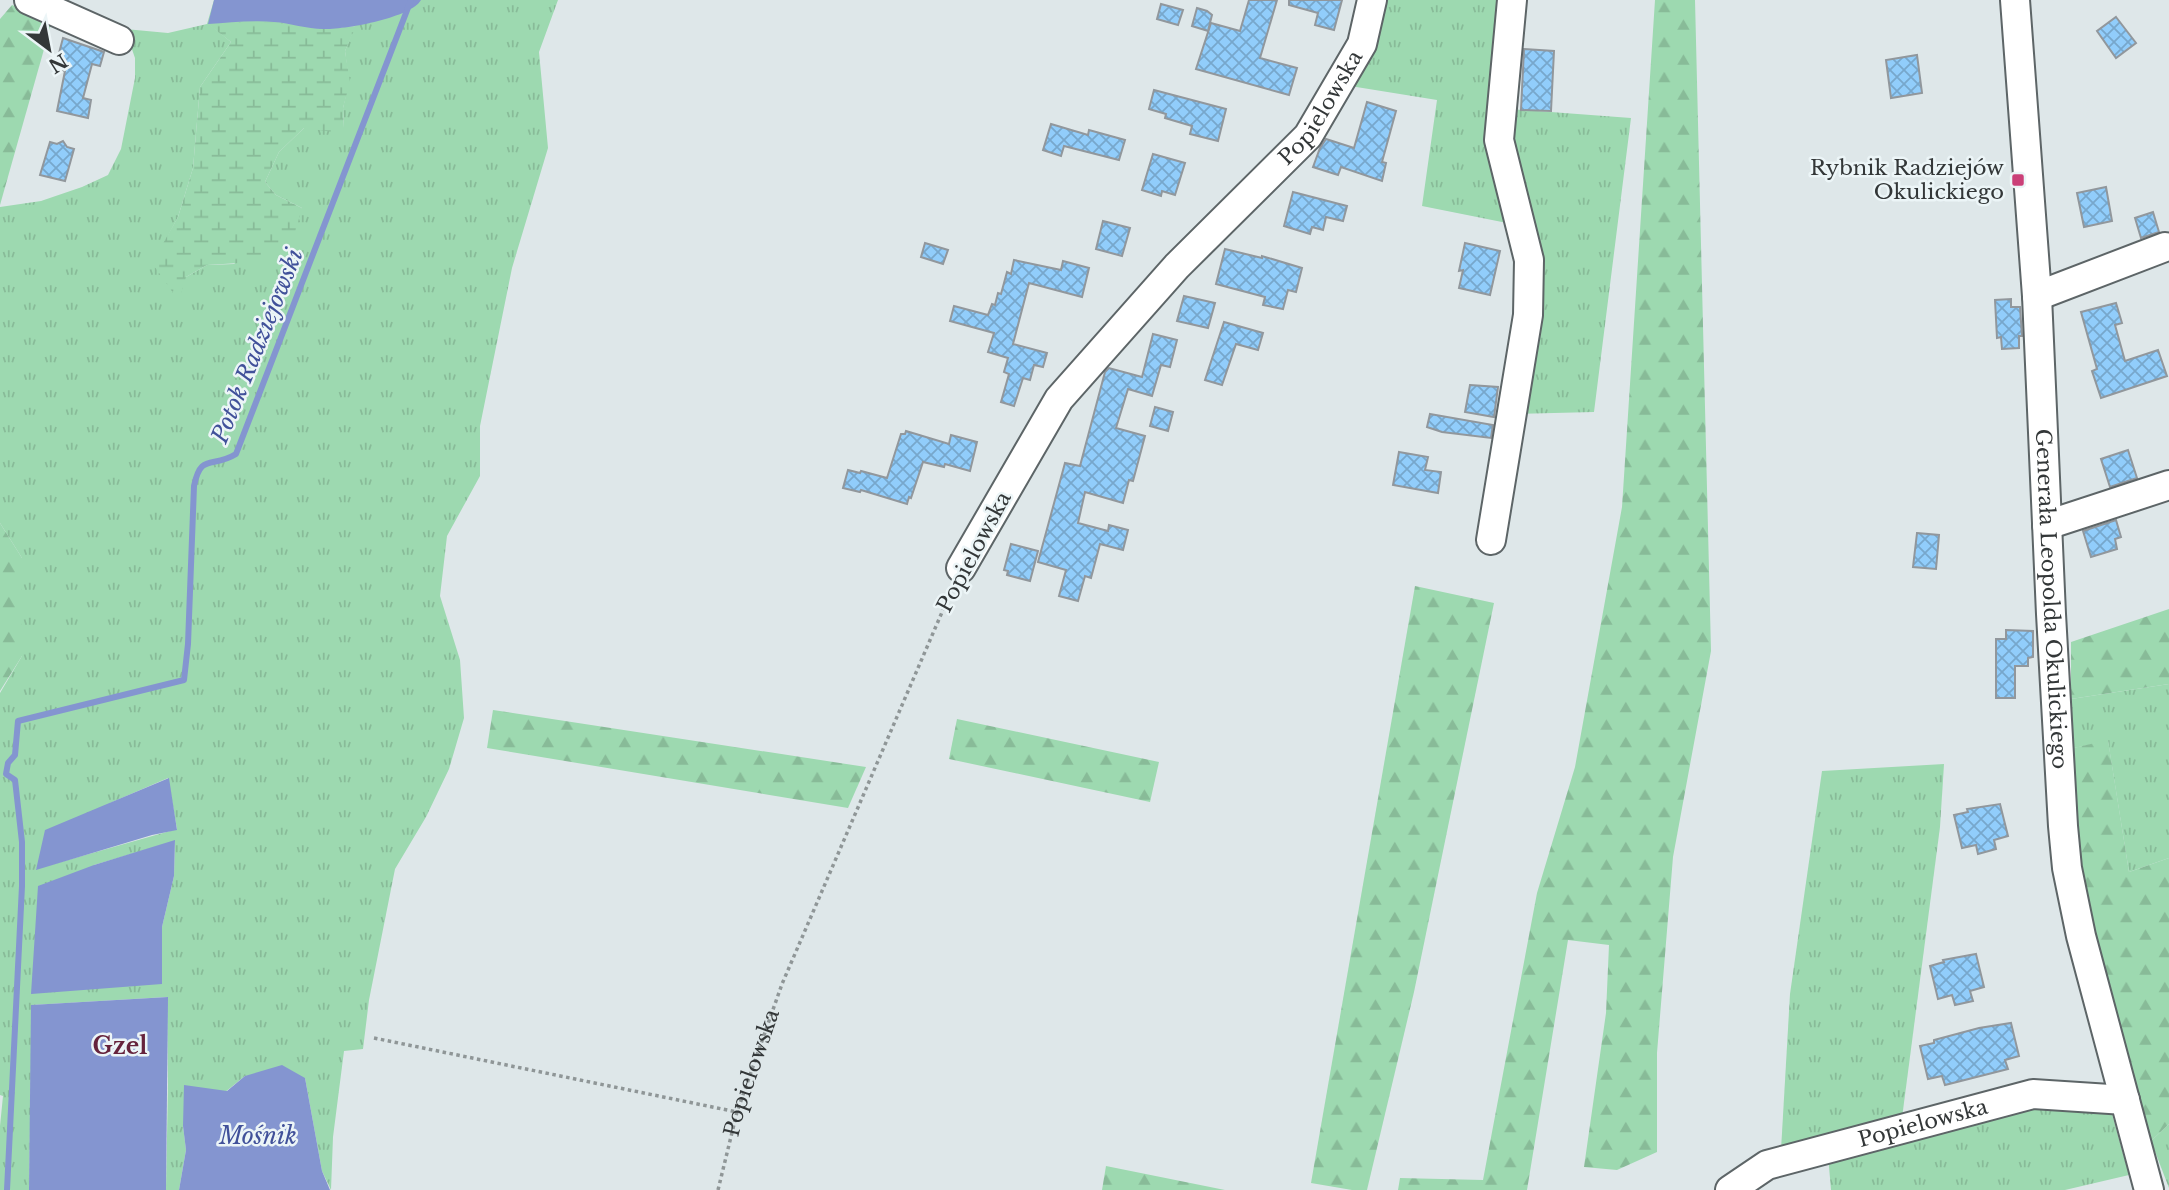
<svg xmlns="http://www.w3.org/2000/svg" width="2169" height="1190" font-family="'Libre Baskerville',serif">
<defs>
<pattern id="grass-tufts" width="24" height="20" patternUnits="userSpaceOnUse" patternTransform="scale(1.75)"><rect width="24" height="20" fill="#9dd9b0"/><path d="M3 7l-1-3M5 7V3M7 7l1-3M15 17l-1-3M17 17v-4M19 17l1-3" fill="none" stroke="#88bb98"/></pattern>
<pattern id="forest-firs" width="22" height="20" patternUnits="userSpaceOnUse" patternTransform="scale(1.75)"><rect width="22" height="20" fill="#9dd9b0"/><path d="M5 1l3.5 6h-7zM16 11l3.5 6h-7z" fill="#88bb98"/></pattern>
<pattern id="wetland-marsh" width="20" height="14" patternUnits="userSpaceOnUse" patternTransform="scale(1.75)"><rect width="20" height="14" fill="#9dd9b0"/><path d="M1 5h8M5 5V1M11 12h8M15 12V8" fill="none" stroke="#88bb98"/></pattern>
<pattern id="building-cross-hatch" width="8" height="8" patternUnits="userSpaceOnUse" patternTransform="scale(1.75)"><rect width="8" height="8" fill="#91cdfb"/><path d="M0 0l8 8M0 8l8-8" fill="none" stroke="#77a7cc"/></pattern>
</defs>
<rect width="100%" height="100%" fill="#dee7e9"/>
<g fill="url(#grass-tufts)" fill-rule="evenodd">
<path d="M214,0H558L539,52L548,148L512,268L480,426V476L447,536L440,596L460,660L464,718L449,769L426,817L395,869L369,1000L363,1049L344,1051L333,1137L331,1190L322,1171L305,1078L245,1076L183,1126L186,1150L179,1190H166L168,1084L167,997L32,1005L29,1190H0V1126L3,1096L0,1095V693L22,656V558L0,523V207L41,201L82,187L108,175L121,149L135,78V58L125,29L168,33L207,24ZM209,24L322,29L355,26L345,51L349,82L343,108L344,128H304L279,152L265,182L276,195L302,208L234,264L207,265L186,277L153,264L178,217L193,168L200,87L231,42ZM168,778L177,829L36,869L110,803ZM175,841L174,876L162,927V984L94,865Z"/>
<polygon points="1380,0 1504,0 1512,224 1422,206 1437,100 1344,85"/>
<polygon points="1509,109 1631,118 1594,412 1519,414 1538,288 1510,158"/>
<polygon points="2169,684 2169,858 2129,872 2108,741 2069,749 2071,699"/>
<polygon points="1944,764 1940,827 1902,1118 1781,1150 1790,994 1822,771"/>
<polygon points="2055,1103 2112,1114 2129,1175 2065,1190 1831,1190 1828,1155"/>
<polygon points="2169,1124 2169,1188 2151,1141"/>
</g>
<g fill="url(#forest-firs)">
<polygon points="1655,0 1695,0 1711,651 1673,857 1657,1053 1657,1152 1617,1170 1584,1167 1606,1013 1609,945 1568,940 1527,1190 1398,1190 1400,1178 1483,1180 1537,893 1575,767 1622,507"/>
<polygon points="12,5 52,21 0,205 0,19"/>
<polygon points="0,523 22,558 22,656 0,691"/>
<polygon points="1415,586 1494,603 1414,992 1367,1190 1352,1190 1311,1183"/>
<polygon points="2169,609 2169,684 2071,699 2071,642"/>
<polygon points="493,710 866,767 848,808 487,748"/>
<polygon points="957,719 1159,762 1150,802 949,759"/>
<polygon points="2108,740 2129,872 2169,858 2169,1124 2151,1141 2084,889 2069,749"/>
<polygon points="1106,1166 1225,1190 1102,1190"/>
</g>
<polygon fill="url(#wetland-marsh)" points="272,22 322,29 356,26 345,51 350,82 343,108 344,128 341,133 304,128 279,152 265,182 276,195 302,208 294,236 287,249 257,262 207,265 186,277 179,301 152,263 178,217 193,168 200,87 231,42 208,24"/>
<g fill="#8495d0">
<path d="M214,0H421C411,18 343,30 323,29C307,29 290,23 274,22C252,20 229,23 208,24Z"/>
<polygon points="169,778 177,830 152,835 36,870 45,830"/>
<polygon points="175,840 174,876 162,927 162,984 31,994 38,886 94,865"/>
<polygon points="168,997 166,1190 29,1190 31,1005"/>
<polygon points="282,1065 305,1078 322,1171 330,1190 179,1190 186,1150 183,1126 184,1085 227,1091 245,1076"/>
</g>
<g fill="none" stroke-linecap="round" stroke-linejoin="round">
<path stroke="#8495d0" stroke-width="6" d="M7,1190L22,886V842L15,780L6,774L8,763L15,755L18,721L184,680L188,644L194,486C201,452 212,469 236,454L411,0"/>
</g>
<g fill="url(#building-cross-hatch)" stroke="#91979c" stroke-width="2">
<polygon points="1249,0 1277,0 1260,58 1297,68 1289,95 1196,69 1211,23 1240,31"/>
<polygon points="1289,0 1342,0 1334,30 1315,25 1318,13 1289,5"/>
<polygon points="1161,4 1183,10 1178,25 1157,19"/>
<polygon points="1197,8 1207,11 1212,15 1208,31 1192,26"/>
<polygon points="2116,17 2136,43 2116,58 2097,31"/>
<polygon points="63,38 104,52 100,66 92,64 83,98 91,100 88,118 57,111 65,71 55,68"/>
<polygon points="1524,49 1554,51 1551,111 1521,110"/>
<polygon points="1917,55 1922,93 1891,98 1886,60"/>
<polygon points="1154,90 1226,109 1218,141 1190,134 1192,126 1165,118 1166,114 1149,109"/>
<polygon points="1367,102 1396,111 1382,162 1386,163 1382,181 1341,167 1338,175 1313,167 1320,148 1326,139 1354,148"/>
<polygon points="1051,124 1088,135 1089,130 1125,140 1119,160 1064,146 1061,156 1043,150"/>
<polygon points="63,141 67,147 74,149 65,181 40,175 50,142 57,144"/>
<polygon points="1153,154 1185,163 1175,195 1162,191 1161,196 1142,190"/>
<polygon points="2106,187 2112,221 2084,227 2077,193"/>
<polygon points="1293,192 1347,206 1343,221 1326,217 1323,230 1312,227 1310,234 1284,226"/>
<polygon points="2153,212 2159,232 2141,238 2135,218"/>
<polygon points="1103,221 1130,228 1122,256 1096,249"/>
<polygon points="925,243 948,250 943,264 921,257"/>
<polygon points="1465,243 1500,251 1490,295 1459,288 1463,270 1459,271"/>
<polygon points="1225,249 1262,258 1262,256 1302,268 1296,292 1288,290 1283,309 1263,305 1265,297 1216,284"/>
<polygon points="1014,260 1061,270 1063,261 1089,268 1082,297 1029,283 1013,344 1047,353 1043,367 1034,365 1030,380 1023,378 1014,406 1001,402 1009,374 1004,372 1008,358 988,352 994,333 950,321 954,306 988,315 992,304 995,305 998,293 1001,294 1007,272 1011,274"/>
<polygon points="1184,296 1215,303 1208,328 1177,321"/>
<polygon points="2011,299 2011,307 2020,307 2022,336 2019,336 2019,348 2002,349 2001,337 1997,338 1995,300"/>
<polygon points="2116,303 2122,323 2115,325 2125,361 2158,350 2167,376 2101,398 2092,371 2097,369 2081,312"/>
<polygon points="1224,322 1263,333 1258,350 1236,344 1222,385 1205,380"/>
<polygon points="1153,334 1177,340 1170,367 1161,365 1152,396 1128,389 1116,428 1145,436 1133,481 1129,480 1123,503 1085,492 1078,523 1108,531 1109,525 1128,530 1123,550 1100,544 1091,578 1085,576 1078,601 1059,596 1066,570 1038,562 1065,463 1080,466 1105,372 1109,368 1142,377"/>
<polygon points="1470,385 1498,387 1494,417 1465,412"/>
<polygon points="1155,407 1173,412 1168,431 1150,426"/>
<polygon points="1430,414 1493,425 1491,438 1442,432 1427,427"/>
<polygon points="906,431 949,444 951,435 977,442 970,471 945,464 944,467 923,462 911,498 909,497 907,504 861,490 860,492 843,488 848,470 860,473 861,471 887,478 901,434 905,434"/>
<polygon points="2128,450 2137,478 2110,487 2101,459"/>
<polygon points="1399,452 1428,457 1425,470 1441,472 1438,493 1393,485"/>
<polygon points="2116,520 2121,537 2115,539 2117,549 2091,557 2083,531"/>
<polygon points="1917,533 1939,535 1936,569 1913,567"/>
<polygon points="1011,544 1038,551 1030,581 1007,575 1008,571 1004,570"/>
<polygon points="2006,630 2033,631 2033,657 2028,658 2028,666 2015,666 2015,698 1996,698 1996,639 2006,639"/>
<polygon points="2000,804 2008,836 1994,840 1996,849 1978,854 1976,845 1962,848 1954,815 1968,812 1967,809"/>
<polygon points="1976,954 1984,987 1970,991 1973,1001 1955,1005 1952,995 1938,999 1930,966 1944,962 1943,960"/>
<polygon points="2011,1023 2019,1056 2005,1060 2008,1069 1945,1085 1942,1076 1928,1079 1920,1046 1934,1043 1934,1040 1979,1028"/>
</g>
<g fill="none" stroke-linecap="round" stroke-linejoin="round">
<g stroke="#5d6567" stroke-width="32">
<g id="minor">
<polyline points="29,0 119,40"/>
<path id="s2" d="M2015,0L2037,296L2051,614L2063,826L2067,868L2081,936L2149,1190"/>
<polyline points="2037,296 2165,247"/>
<polyline points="2047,525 2169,485"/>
<polyline points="1491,540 1528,315 1529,260 1499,140 1512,0"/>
<path id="s3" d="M961,568L1059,399L1177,266L1308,136L1362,44L1372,0"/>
<path id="s4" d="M1730,1190L1767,1165L2033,1094L2125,1100"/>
</g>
</g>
<g stroke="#8f9697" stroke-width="3.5" stroke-dasharray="3.5 3.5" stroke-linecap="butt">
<polyline points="374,1038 737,1112"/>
<path id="s1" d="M718,1190L737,1112L782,984L952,589"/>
</g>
<use href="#minor" stroke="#fff" stroke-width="28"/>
</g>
<rect fill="#cb4078" stroke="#ecf5f7" stroke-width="2.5" x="2011" y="173" width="14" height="14" rx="3.5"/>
<g text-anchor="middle" stroke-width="5" stroke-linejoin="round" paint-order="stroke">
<g font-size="21" fill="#333738" stroke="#ecf5f7">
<text dy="7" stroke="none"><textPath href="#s3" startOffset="588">Popielowska</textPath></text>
<text transform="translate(974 552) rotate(-62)" y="7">Popielowska</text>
<text dy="7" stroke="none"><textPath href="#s2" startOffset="600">Generała Leopolda Okulickiego</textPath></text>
<text dy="7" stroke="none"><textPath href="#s1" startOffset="122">Popielowska</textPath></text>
<text dy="7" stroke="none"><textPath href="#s4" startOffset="206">Popielowska</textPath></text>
</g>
<g font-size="21" fill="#333738" stroke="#ecf5f7" text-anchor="end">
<text x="2004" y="175">Rybnik Radziejów<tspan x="2004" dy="24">Okulickiego</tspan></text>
</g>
<g font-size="23" font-style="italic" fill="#41519a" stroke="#ecf5f7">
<text transform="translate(257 346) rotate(-68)" y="8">Potok Radziejowski</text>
<text x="258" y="1144">Mośnik</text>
</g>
<g font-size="23" font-weight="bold" fill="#66233c" stroke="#ecf5f7">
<text x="120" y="1054">Gzel</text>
</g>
</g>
<g transform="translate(49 49) rotate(148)" stroke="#ecf5f7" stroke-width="5" paint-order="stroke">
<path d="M0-5L12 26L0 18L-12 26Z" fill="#333738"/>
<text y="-10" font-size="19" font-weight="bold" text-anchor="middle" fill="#333738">N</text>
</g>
</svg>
